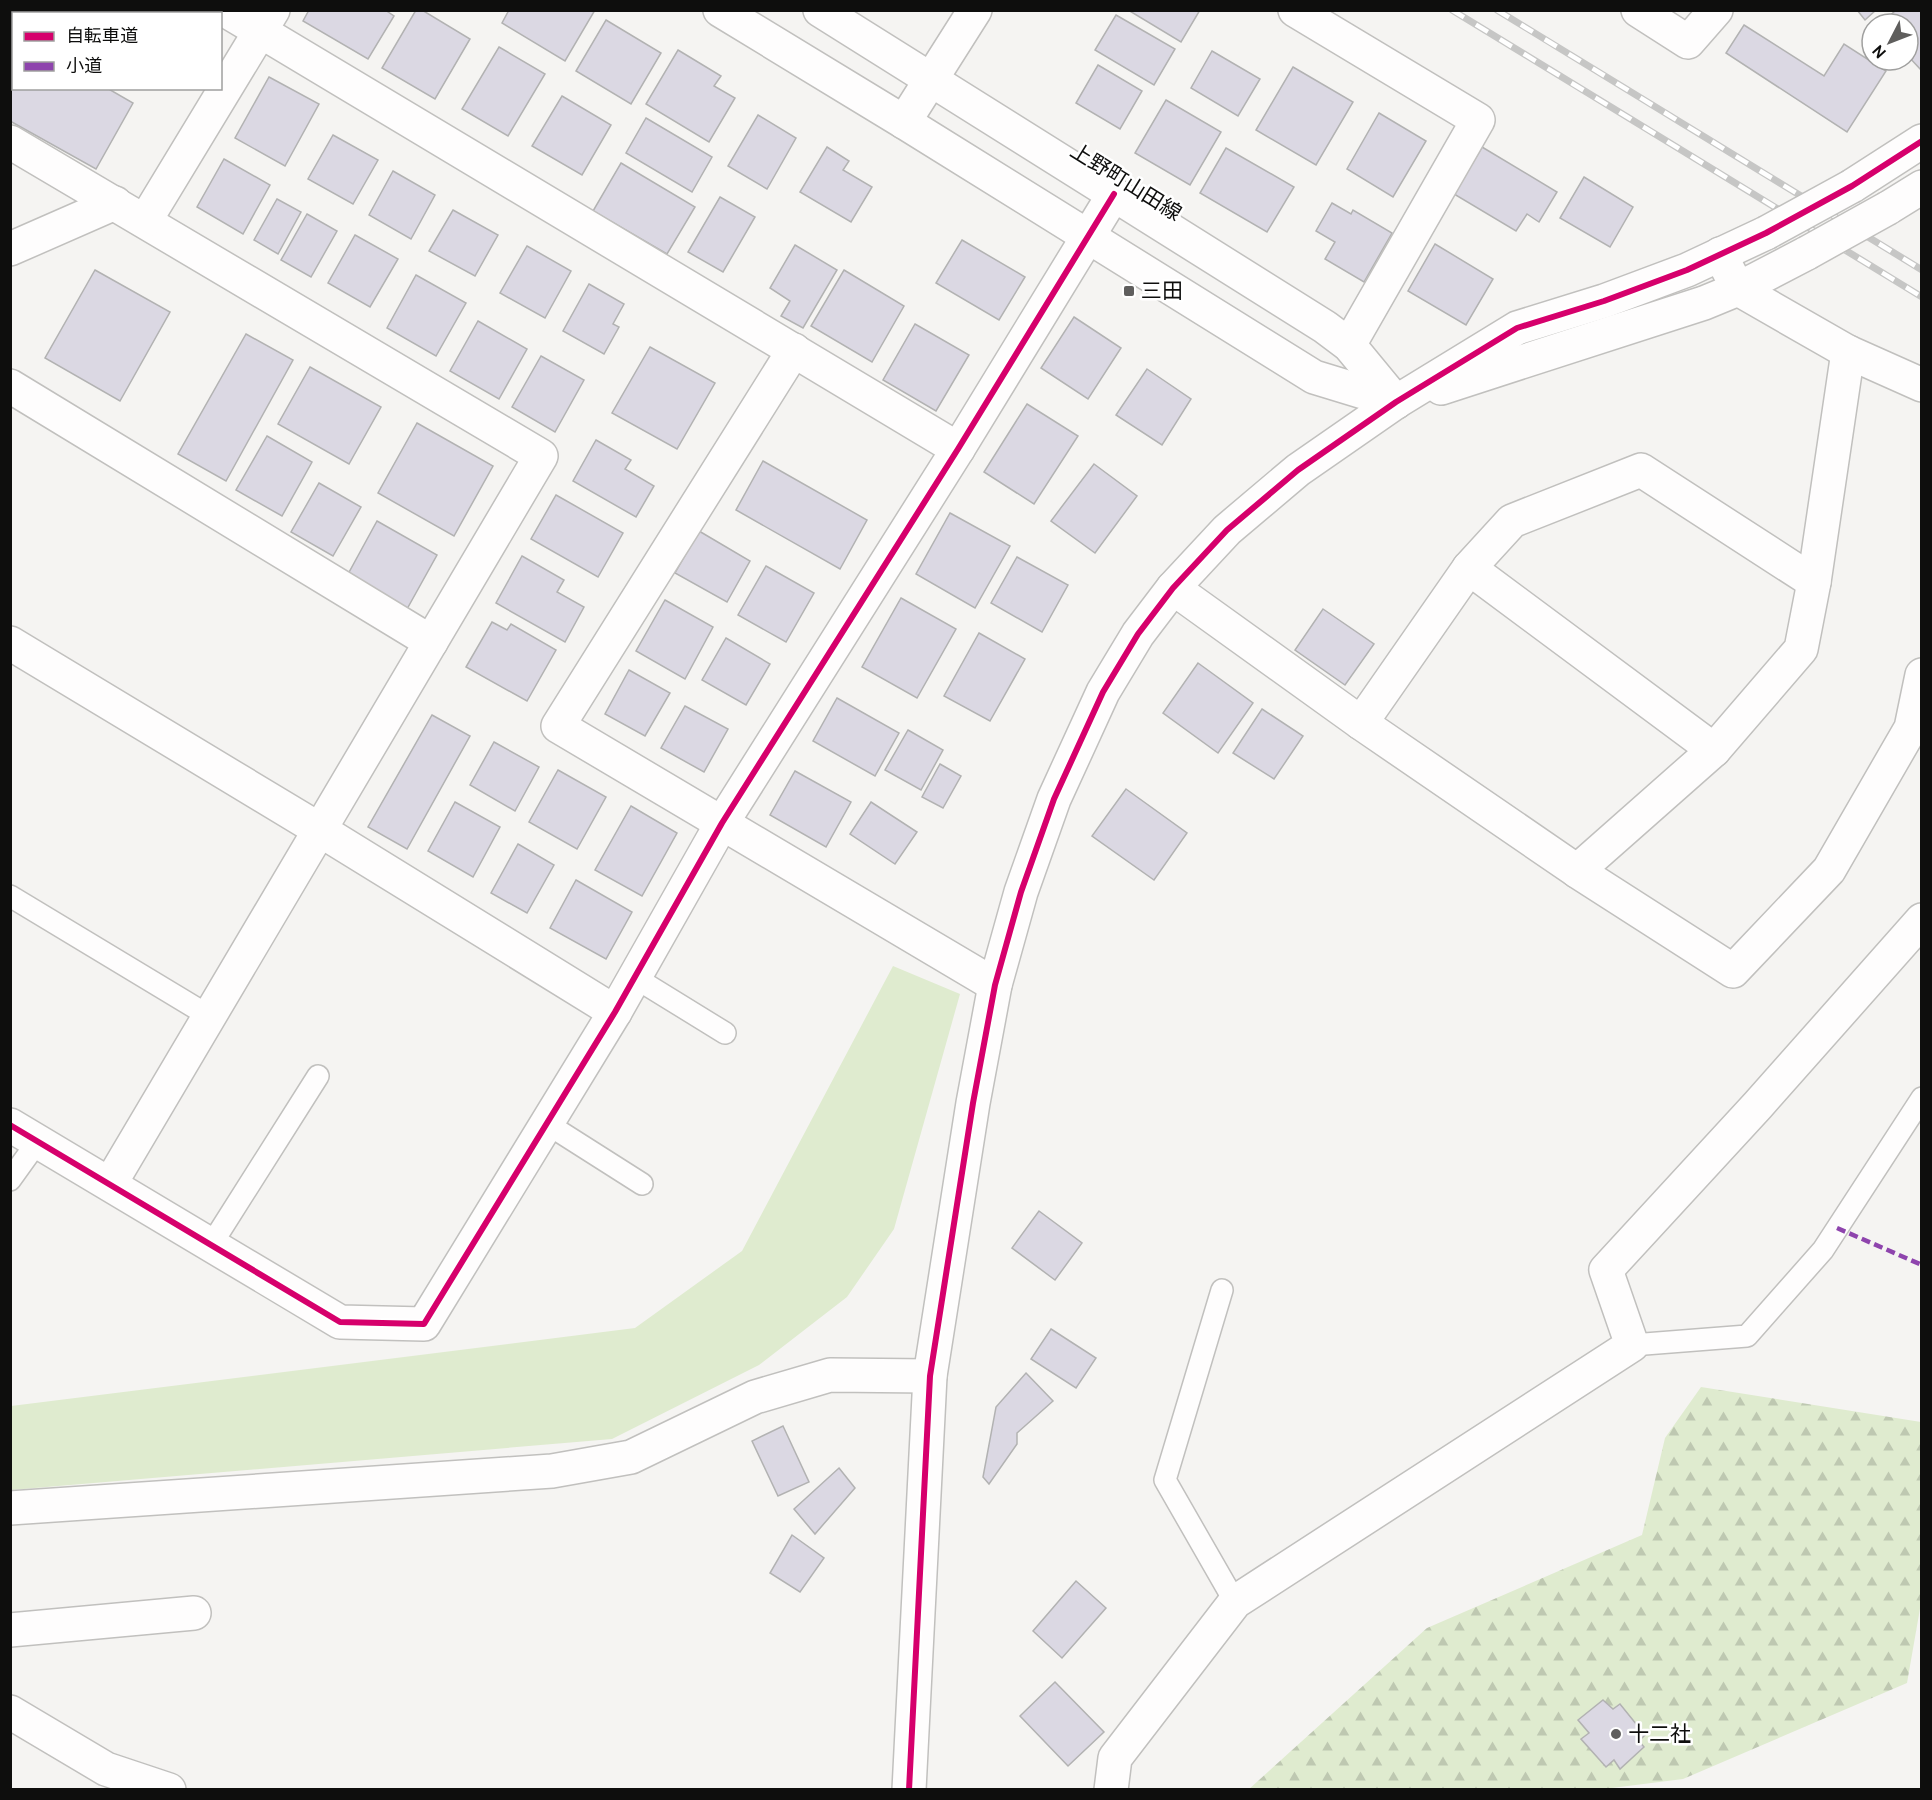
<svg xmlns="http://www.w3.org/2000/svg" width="1932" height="1800" font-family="Cabin,'Noto Sans JP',sans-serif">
<defs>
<pattern id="forest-firs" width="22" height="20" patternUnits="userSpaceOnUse" patternTransform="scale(1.5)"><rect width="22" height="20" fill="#dfebcf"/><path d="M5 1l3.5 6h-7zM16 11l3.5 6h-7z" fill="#bec8b1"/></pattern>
</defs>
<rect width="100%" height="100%" fill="#f5f4f2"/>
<polygon fill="#dfebcf" points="893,966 960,994 894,1229 847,1297 759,1365 612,1439 11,1490 11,1406 635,1328 742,1251"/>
<polygon fill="url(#forest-firs)" points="1701,1387 1921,1422 1921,1603 1907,1683 1683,1779 1596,1790 1248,1790 1427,1628 1642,1535 1665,1438"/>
<g fill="#dbd8e3" stroke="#b2b2b2" stroke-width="1.5">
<polygon points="46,10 135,10 134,14 51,14"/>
<polygon points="309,10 385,10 394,16 368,59 303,21"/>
<polygon points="416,10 422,10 470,39 435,99 382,68"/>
<polygon points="509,10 595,10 565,61 502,23"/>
<polygon points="1128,10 1200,10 1181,42"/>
<polygon points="1857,10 1876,10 1865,20"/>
<polygon points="1896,10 1922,10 1922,71 1908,56 1908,24 1881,24"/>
<polygon points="1116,15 1175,49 1154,85 1095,50"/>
<polygon points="606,20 661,53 631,104 576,71"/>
<polygon points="1744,25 1824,76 1844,44 1886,71 1847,132 1726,53"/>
<polygon points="499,47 545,74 508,136 462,109"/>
<polygon points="678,50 721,76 714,86 735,98 709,142 646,104"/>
<polygon points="1212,51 1260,79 1238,116 1191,88"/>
<polygon points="1098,65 1142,91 1120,129 1076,103"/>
<polygon points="1293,67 1353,102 1316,165 1256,130"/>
<polygon points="14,71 14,88 107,88 133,103 96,169 10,121 10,77"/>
<polygon points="269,77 319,104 285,166 235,138"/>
<polygon points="562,96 611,125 582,175 532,146"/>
<polygon points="1166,100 1221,132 1190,185 1135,153"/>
<polygon points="1379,113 1426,141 1393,197 1347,169"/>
<polygon points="758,115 796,138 767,189 728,166"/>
<polygon points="646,118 712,157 692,192 626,153"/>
<polygon points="333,135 378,160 353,204 308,179"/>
<polygon points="827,147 849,161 843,170 872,187 851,222 800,192"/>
<polygon points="1482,147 1557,192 1539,222 1527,214 1516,231 1454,194"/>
<polygon points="1226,148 1294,187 1267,232 1200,193"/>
<polygon points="224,159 270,185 243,234 197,207"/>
<polygon points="621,163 695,207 667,254 593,211"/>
<polygon points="393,171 435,195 411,239 369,215"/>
<polygon points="1584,177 1633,207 1610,247 1560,218"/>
<polygon points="720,197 755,217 723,272 688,252"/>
<polygon points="277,199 301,212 278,254 254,240"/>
<polygon points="1332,203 1351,214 1353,210 1392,233 1364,282 1325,259 1335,242 1316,231"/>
<polygon points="453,210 498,235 475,276 429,251"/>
<polygon points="307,214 337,231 311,277 281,260"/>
<polygon points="355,235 398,259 370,307 328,283"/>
<polygon points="962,240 1025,277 999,320 936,283"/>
<polygon points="1435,244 1493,279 1466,325 1408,291"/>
<polygon points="795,245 837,270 803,328 781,316 790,301 770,288"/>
<polygon points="527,246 571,271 545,318 500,293"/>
<polygon points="95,270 170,312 120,401 45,358"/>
<polygon points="844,270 904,306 872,362 811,326"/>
<polygon points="416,275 466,303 436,356 387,328"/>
<polygon points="589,284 624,304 613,324 619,327 604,354 563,331"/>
<polygon points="1074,317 1121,348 1088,399 1041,368"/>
<polygon points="478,321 527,349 499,399 450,371"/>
<polygon points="915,324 969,355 936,411 883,380"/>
<polygon points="246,334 293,360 226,481 178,454"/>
<polygon points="650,347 715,383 677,449 612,413"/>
<polygon points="541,356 584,380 555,432 512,407"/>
<polygon points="310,367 381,407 349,464 278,424"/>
<polygon points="1147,369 1191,399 1162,445 1116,415"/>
<polygon points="1027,404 1078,436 1034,504 984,472"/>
<polygon points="417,423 493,466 454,536 378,493"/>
<polygon points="267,436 312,462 282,516 236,490"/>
<polygon points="596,440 631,460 625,469 654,486 636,517 573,481"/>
<polygon points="763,461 867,520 840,569 736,510"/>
<polygon points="1094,464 1137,496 1095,553 1051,521"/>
<polygon points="319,483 361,507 333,556 291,532"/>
<polygon points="556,495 623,533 598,577 531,539"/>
<polygon points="950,513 1010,546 975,608 916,574"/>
<polygon points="377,521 437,555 407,609 347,576"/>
<polygon points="699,531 750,561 727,602 675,573"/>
<polygon points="522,556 564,580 557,592 584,607 565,642 496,603"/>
<polygon points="1017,557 1068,585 1042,632 991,603"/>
<polygon points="766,566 814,593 786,642 738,615"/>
<polygon points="901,598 956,629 917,698 862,667"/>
<polygon points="665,600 713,627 685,679 636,651"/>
<polygon points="1323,609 1374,644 1345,685 1295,650"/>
<polygon points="492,622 507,630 511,624 556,650 527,701 466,667"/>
<polygon points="979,633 1025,659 990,721 944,696"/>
<polygon points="726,638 770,664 746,705 702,680"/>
<polygon points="1198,663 1253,703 1218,753 1163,713"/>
<polygon points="629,670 670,693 645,736 605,714"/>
<polygon points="837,698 899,733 875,776 813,741"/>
<polygon points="685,706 728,729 704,772 661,748"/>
<polygon points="1262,709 1303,736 1274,779 1233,753"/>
<polygon points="432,715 470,736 407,849 368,827"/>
<polygon points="908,730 943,750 921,790 885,770"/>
<polygon points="494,742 539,767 515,811 470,785"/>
<polygon points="940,764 961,776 943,808 922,797"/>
<polygon points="558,770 606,797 577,849 529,822"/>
<polygon points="795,771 851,802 826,847 770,815"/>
<polygon points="1126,789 1187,833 1154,880 1092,836"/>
<polygon points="455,802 500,827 473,877 428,851"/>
<polygon points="871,802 917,832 895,864 850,834"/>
<polygon points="631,806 677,833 642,896 595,870"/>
<polygon points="518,844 554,865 527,913 491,893"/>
<polygon points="576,880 632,912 606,959 550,928"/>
<polygon points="1039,1211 1082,1243 1055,1280 1012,1248"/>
<polygon points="1051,1329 1096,1358 1076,1388 1031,1359"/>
<polygon points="1026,1373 1053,1401 1017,1433 1017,1444 989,1484 983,1477 996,1407"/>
<polygon points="783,1426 809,1482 778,1496 752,1441"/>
<polygon points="839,1468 855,1488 815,1534 794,1509"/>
<polygon points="792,1535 824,1558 800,1592 770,1573"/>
<polygon points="1076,1581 1106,1608 1062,1658 1033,1631"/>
<polygon points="1055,1682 1104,1732 1068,1766 1020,1716"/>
<polygon points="1603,1700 1613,1709 1620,1704 1645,1735 1639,1741 1644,1747 1620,1769 1614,1760 1606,1767 1581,1739 1589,1733 1578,1720"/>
</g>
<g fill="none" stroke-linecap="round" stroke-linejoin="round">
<g stroke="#c1c0be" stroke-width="24">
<g id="lane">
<polyline points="10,896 209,1016"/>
<polyline points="634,977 725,1033"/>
<polyline points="546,1123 642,1184"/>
<polyline points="10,1180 38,1141"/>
<polyline points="211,1245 318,1076"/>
<polyline points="1222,1290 1165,1480 1235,1602"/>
<polyline points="1632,1345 1747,1336 1823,1250 1922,1098"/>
</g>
</g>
<g stroke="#c1c0be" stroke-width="36">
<g id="street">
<polyline points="225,10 958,449"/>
<polyline points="1295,10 1478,120 1349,345"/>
<polyline points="1638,10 1688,42 1716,10"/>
<polyline points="904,122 975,10"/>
<polyline points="10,142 541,456 110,1184"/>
<polyline points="145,221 273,10"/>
<polyline points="10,249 115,203"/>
<polyline points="1720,254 1738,289 1848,352 1922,385"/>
<polyline points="794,350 558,726 995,985"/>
<polyline points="10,386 431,642"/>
<polyline points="1469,568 1512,521 1641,470 1814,582"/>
<polyline points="1173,588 1361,723 1577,871 1733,971 1829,870 1911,728 1922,675"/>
<polyline points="10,643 320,830 615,1012"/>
<polyline points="1361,723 1469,568 1714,750"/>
<polyline points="1577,871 1714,750 1801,649 1814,582 1848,352"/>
<polyline points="10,1125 340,1322 424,1324 615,1012 722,823 958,449 1114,194"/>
<polyline points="10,1508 552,1471 631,1457 755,1397 830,1375 930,1376"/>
<polyline points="10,1630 194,1613"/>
<polyline points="10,1712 106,1769 169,1790"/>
<polyline points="1111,1790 1115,1758 1235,1602 1632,1345 1606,1270 1758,1105 1922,920"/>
</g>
</g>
<g stroke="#c1c0be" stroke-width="36">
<g id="secondary">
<polyline points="720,10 904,122 1314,377 1396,402"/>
<polyline points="820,10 1325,327 1349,345 1396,402"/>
<polyline points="1852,186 1922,141"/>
<polyline points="1888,208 1922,187"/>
<polyline points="1441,388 1704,303 1738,289 1807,253"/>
<polyline points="909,1790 930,1376 973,1103 995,985 1021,892 1054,799 1103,692 1138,634 1173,588 1227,530 1298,470 1396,402 1517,328 1604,301 1687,270 1766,233"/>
</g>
</g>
<use href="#lane" stroke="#fefdfd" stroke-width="21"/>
<use href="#street" stroke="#fefdfd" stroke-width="33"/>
<use href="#secondary" stroke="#fefdfd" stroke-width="33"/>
<g stroke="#c6c6c5" stroke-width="7">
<g id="rail">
<polyline points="1452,10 1922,297"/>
<polyline points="1497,10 1922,270"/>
</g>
</g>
<use href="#rail" stroke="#fff" stroke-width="4.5" stroke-dasharray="14" stroke-linecap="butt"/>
<g stroke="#c1c0be" stroke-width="36" stroke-linecap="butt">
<g id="secondary-bridge">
<polyline points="1766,233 1852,186"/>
<polyline points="1807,253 1888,208"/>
</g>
</g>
<use href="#secondary-bridge" stroke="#fefdfd" stroke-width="33"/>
<polyline stroke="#8e44ad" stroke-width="4.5" stroke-dasharray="9 4.5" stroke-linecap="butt" points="1837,1228 1922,1265"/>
<g stroke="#fff" stroke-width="10">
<g id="cycleway">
<polyline points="10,1125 340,1322 424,1324 615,1012 722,823 958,449 1114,194"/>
<polyline points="909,1790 930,1376 973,1103 995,985 1021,892 1054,799 1103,692 1138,634 1173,588 1227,530 1298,470 1396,402 1517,328 1604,301 1687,270 1766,233 1852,186 1922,141"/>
</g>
</g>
<use href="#cycleway" stroke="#d6006c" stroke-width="6"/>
</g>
<g fill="#5f5e5d" stroke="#fff" stroke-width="2">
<rect x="1123" y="285" width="12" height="12" rx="3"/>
<circle cx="1616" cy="1734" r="6"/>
</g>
<g text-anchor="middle" stroke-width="5" stroke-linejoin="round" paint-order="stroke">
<g font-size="21" fill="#0e0e0d" stroke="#fff">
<text transform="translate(1126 182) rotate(32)" y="7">上野町山田線</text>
</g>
<g font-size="21" fill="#0e0e0d" stroke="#fff" text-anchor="start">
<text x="1141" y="298">三田</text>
<text x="1628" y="1741">十二社</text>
</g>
</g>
<rect width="1932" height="1800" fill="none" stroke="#0e0e0d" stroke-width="24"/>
<rect x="12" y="12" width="210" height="78" fill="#ffffff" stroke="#9f9f9e" stroke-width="1.5"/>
<rect x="24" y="32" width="30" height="9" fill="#d6006c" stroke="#9f9f9e" stroke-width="1.5"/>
<text x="66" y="42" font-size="18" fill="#0e0e0d">自転車道</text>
<rect x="24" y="62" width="30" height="9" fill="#8e44ad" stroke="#9f9f9e" stroke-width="1.5"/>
<text x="66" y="72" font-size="18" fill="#0e0e0d">小道</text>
<g transform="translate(1890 42) rotate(228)"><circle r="28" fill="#ffffff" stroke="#9f9f9e" stroke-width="1.5"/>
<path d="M0-4.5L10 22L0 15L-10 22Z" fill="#5f5e5d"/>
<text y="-9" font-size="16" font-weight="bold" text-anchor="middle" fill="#0e0e0d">N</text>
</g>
</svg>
